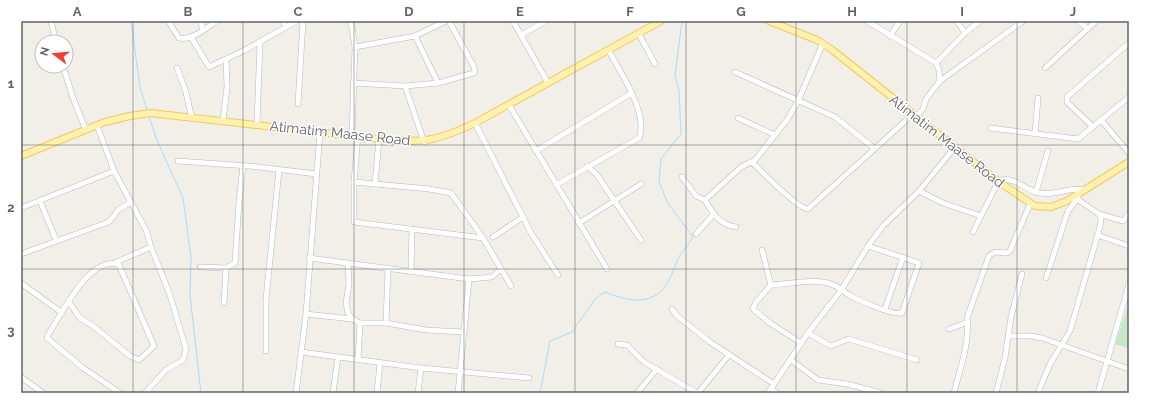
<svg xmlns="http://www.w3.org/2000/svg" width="1150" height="414" font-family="Raleway,sans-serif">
<rect width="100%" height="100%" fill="#f1efe8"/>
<polygon fill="#c5e8c5" points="1128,306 1129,307 1129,349 1115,344"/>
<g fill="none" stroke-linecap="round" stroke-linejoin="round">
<g stroke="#aadaff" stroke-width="1">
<polyline points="131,21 140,87 147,110"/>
<polyline points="149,116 156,138 183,198 191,257 190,295 201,393"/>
<path d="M540,393L550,341L572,332L596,298L605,292C629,302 655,307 669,280C673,273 675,265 679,257C683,250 689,244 693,237L667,202L659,181L661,159L681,134L679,91L675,75L682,21"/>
</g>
<g stroke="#b5b8bc" stroke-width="6">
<g id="minor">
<polyline points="51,21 56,42"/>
<path d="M168,21L179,38C192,41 207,27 217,21"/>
<polyline points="200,21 203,29"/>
<polyline points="283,21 286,27"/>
<polyline points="351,21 355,47 352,135"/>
<polyline points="513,21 548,83"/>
<polyline points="867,21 936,63 939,70 940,81"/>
<polyline points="957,21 965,33"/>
<polyline points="1078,21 1088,29"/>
<polyline points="639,34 655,64"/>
<polyline points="521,35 546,21"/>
<polyline points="415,36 438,83"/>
<polyline points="890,36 900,21"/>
<polyline points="191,37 209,67 243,51 297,21"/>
<polyline points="355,47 415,36 446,21"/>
<polyline points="936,63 965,33 980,21"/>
<polyline points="63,66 73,98 86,130"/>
<polyline points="177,68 185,89 192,118"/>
<polyline points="1045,68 1096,21"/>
<polyline points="735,72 835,117 874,148"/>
<polyline points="353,83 405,86 438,83 474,73 475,71 474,67 449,21"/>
<polyline points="405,86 424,142"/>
<polyline points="298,104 303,21"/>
<polyline points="509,105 607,269"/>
<polyline points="916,116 923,109 926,99 940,81 1023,21"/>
<polyline points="738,118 775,135"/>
<polyline points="1101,120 1129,153"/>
<polyline points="223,121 227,87 226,59"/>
<polyline points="475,123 531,233 558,275"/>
<polyline points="257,124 260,42"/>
<polyline points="97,125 114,171 146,230 151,247 170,295 186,349 183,360 166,370 145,393"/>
<polyline points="1093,127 1067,102 1067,97 1129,43"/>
<polyline points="991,128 1078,139 1129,97"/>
<polyline points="1035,134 1038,98"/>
<polyline points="358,136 354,182 354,222 483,238"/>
<polyline points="536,151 632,93"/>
<polyline points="178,161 249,166 317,174"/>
<path d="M752,162C761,171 798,209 808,209L913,114"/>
<polyline points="587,166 597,175 641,240"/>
<polyline points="682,177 696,196 705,200 741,167 755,160 787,120 798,101 823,43"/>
<polyline points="354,182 429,189 451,193 483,238 511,286"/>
<polyline points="375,184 379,139"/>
<path d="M556,185L639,138C649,114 620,72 609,51"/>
<polyline points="919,191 943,203 981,216"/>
<polyline points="1036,192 1048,151"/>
<path d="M705,200C712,213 720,225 736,227"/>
<polyline points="40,201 56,240"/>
<polyline points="21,208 114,171"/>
<polyline points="1099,214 1123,221 1129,214"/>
<polyline points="579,223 641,184"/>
<path d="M973,232L997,184L1001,180C1015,177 1025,190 1039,193C1057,196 1069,186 1085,190"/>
<polyline points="696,234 713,215"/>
<polyline points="1097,235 1129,246"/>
<polyline points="493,237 523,217"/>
<polyline points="762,250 771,285"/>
<polyline points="21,254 106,223 110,221 118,210 131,202"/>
<polyline points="309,258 469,279 492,277 501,269"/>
<polyline points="114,263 151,247"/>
<polyline points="348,264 349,284 346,303 348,313 352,319 360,323 386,323 426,330 464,332 469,279"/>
<polyline points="200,267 226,268 235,263 239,202 243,166"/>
<polyline points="411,271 412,229"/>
<polyline points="1046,278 1068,211 1078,198"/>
<polyline points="21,283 62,313"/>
<path d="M69,302L80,318L93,326L130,356L139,360L154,346L119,265C91,253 60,316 48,335L47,338L83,368L120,393"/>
<polyline points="224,303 226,268"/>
<polyline points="672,309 676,315 710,342 774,384"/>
<polyline points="885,309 903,257"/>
<polyline points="306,314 352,319"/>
<polyline points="386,323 388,269"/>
<polyline points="949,329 968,322"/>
<polyline points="808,333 831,346 849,339 917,360"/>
<polyline points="1009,336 1030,336 1042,338 1129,369"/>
<path d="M801,343L770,323L753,309L756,302L771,285C789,284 813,278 831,284C838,286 843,291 849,295C858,300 894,316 902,313L919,263L868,246"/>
<polyline points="618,344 627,345 644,362 697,393"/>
<polyline points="266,351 266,299 279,170"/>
<polyline points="301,352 421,368 529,378"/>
<polyline points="358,360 360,323"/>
<polyline points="791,360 818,380 847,384 881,393"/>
<polyline points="21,377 43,393"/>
<polyline points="771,389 777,393"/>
<polyline points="296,393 306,314 320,132"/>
<polyline points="333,393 338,357"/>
<polyline points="377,393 380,363"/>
<polyline points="418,393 421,368"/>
<polyline points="458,393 464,332"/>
<polyline points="637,393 657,369"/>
<polyline points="698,393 729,355"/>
<polyline points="768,393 808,333 842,289 868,246 883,226 919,191 955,147"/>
<path d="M954,393C960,368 970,343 967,318L989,256L995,252L1007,253L1010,251L1030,204"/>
<polyline points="996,393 1005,358 1011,317 1022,274"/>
<polyline points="1038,393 1050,364 1070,331 1100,227 1101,219 1099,214 1074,197"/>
<polyline points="1098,393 1129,284"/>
</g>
</g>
<g stroke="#f2c960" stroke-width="8">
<g id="major">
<polyline points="769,21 817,40 831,49 999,182 1035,206 1051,207 1067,201 1129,162"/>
<path d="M21,156L105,122L130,116L150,113L387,140C426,143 439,140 475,123L661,21"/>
</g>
</g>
<use href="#minor" stroke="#fff" stroke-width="5"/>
<use href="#major" stroke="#fff2af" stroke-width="6"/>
</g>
<path fill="none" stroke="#5f6368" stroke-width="1" stroke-opacity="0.55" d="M133,21V393M243,21V393M354,21V393M464,21V393M575,21V393M686,21V393M796,21V393M907,21V393M1017,21V393M21,145H1129M21,269H1129"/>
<g text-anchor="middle" stroke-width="3" stroke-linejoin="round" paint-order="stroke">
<g font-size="14" fill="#5f6368" stroke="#fff">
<text transform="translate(340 133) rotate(6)" y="5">Atimatim Maase Road</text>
<text transform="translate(947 141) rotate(38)" y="5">Atimatim Maase Road</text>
</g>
</g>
<rect width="1150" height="414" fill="none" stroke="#ffffff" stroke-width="44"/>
<g transform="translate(54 54) rotate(286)"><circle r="19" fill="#ffffff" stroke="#bfc1c3"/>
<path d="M0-3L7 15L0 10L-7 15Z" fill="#ea4335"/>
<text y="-6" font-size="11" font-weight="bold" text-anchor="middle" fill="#5f6368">N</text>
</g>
<rect x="22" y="22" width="1106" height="370" fill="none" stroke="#5f6368" stroke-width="1.5"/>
<g font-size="13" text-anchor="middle" font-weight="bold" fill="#5f6368">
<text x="77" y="16">A</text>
<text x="188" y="16">B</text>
<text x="298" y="16">C</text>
<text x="409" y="16">D</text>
<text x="520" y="16">E</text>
<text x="630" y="16">F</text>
<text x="741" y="16">G</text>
<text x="852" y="16">H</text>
<text x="962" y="16">I</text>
<text x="1073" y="16">J</text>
<text x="11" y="88">1</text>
<text x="11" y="212">2</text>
<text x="11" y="335">3</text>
</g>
</svg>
